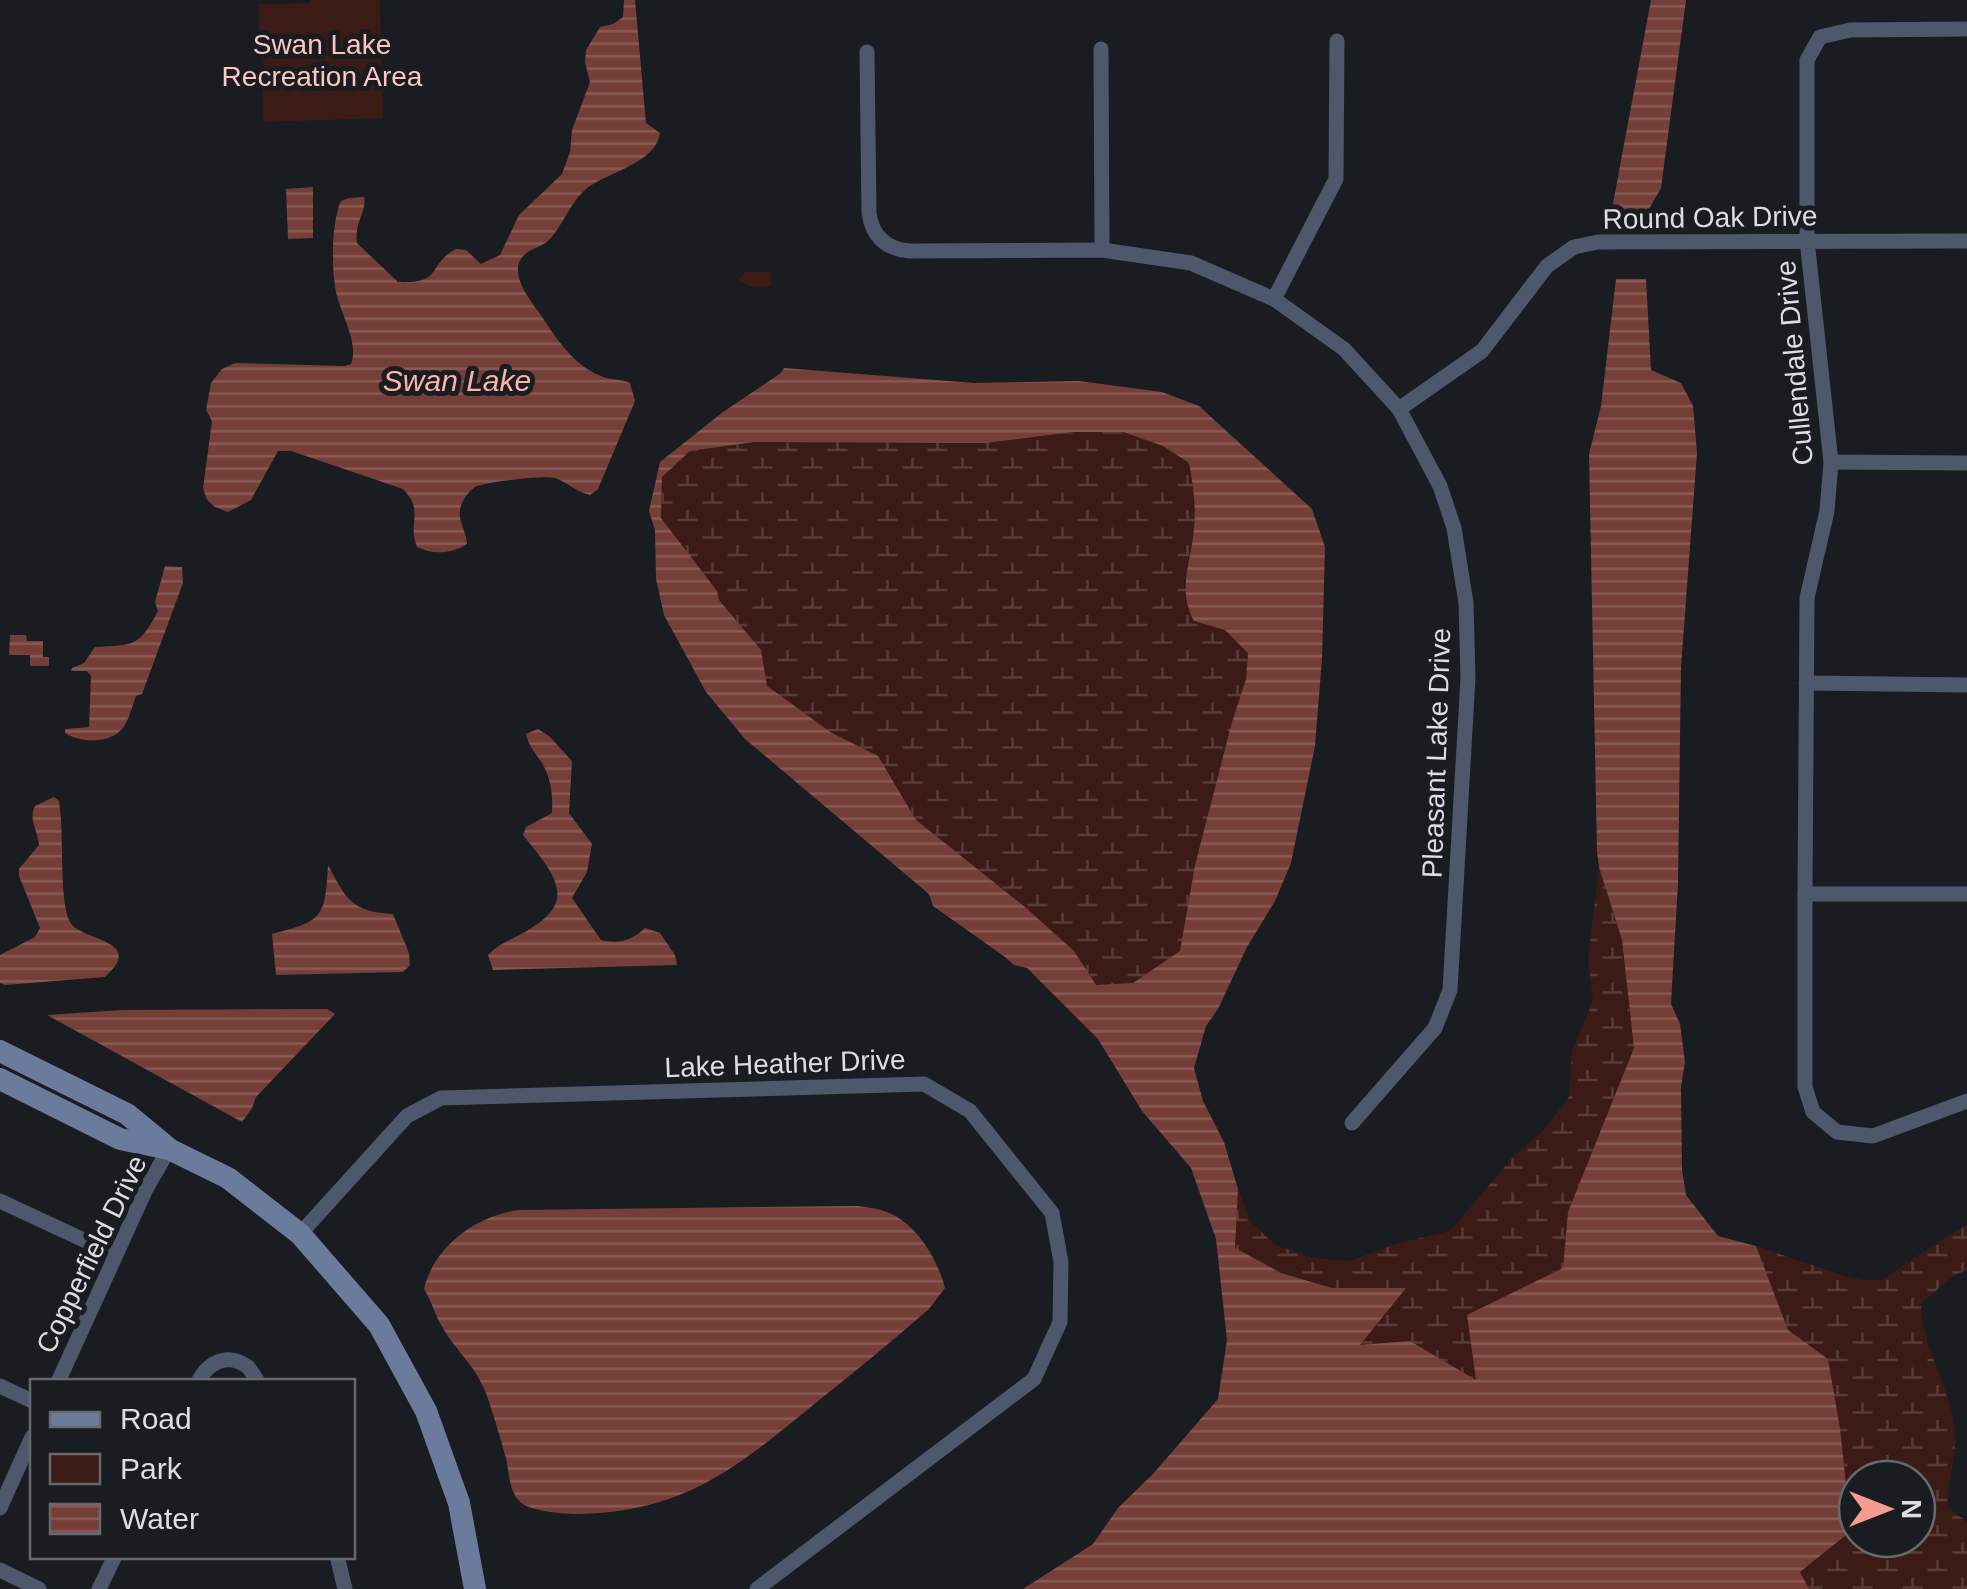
<svg xmlns="http://www.w3.org/2000/svg" width="1967" height="1589" font-family="Arial,sans-serif">
<defs>
<pattern id="wetland-marsh" width="20" height="14" patternUnits="userSpaceOnUse" patternTransform="scale(2.5)"><rect width="20" height="14" fill="#3c1b16"/><path d="M1 5h8M5 5V1M11 12h8M15 12V8" fill="none" stroke="#583c38"/></pattern>
<pattern id="water-rules" width="6" height="5" patternUnits="userSpaceOnUse" patternTransform="scale(2.5)"><rect width="6" height="5" fill="#753f38"/><path d="M0 2.5h6" fill="none" stroke="#885a54"/></pattern>
</defs>
<rect width="100%" height="100%" fill="#191c20"/>
<g fill="#3c1b16">
<polygon points="311,0 380,0 383,118 263,122 263,60 259,59 259,4 310,3"/>
<path d="M746,272H771V286C757,287 749,289 738,279Z"/>
</g>
<g fill="url(#wetland-marsh)" fill-rule="evenodd">
<polygon points="1073,432 1123,432 1163,446 1189,463 1194,492 1194,530 1184,582 1194,621 1225,630 1248,653 1246,679 1232,722 1195,865 1180,952 1133,983 1096,986 1074,951 916,820 878,757 832,733 766,686 761,650 719,600 661,518 662,477 690,451 754,442 986,443"/>
<polygon points="1599,867 1622,940 1634,1048 1568,1212 1563,1268 1467,1315 1477,1381 1410,1341 1359,1346 1405,1288 1332,1288 1281,1273 1235,1248 1238,1189 1250,1221 1275,1245 1313,1258 1350,1261 1396,1244 1450,1231 1515,1155 1544,1130 1569,1097 1572,1051 1593,1001 1588,959"/>
<path d="M1967,1225V1270C1946,1277 1939,1291 1921,1303C1921,1349 1953,1390 1955,1435C1956,1459 1948,1483 1948,1507L1967,1522V1589H1809L1800,1572L1851,1531L1840,1428L1828,1359L1788,1330L1756,1246L1845,1276L1862,1280H1883L1912,1259ZM1857,1479H1917V1539H1857Z"/>
</g>
<g fill="url(#water-rules)" fill-rule="evenodd">
<path d="M624,0H635L646,123L660,133C657,161 611,172 590,186C571,199 564,225 548,241C542,246 534,248 528,252C505,267 527,296 538,311C555,336 572,365 601,376C611,381 620,378 630,383L635,401L598,489L590,495C576,492 567,482 555,478C543,475 486,482 475,487C469,491 463,499 461,506C456,519 467,531 467,544C451,554 433,555 417,547C407,521 425,512 403,489L291,451H278L251,500L228,512L215,507L207,500L203,488L212,421L206,410L211,383L222,369L235,363L344,366L351,364C359,343 342,317 337,296C331,273 331,222 341,201L349,198L364,197C367,213 354,221 357,243L398,282C444,284 426,265 456,249L466,250L481,264L500,255L519,215L562,174L570,152L572,130L590,82L585,62L586,50L600,27L613,24L623,17Z"/>
<polygon points="1651,0 1686,0 1661,188 1649,209 1611,214"/>
<polygon points="313,187 313,238 288,239 286,189"/>
<path d="M1616,279H1646L1651,370L1681,383L1693,406L1697,453L1681,667L1678,883L1671,1004L1680,1024L1685,1062L1681,1087L1682,1170L1686,1195L1718,1236L1756,1246L1788,1330L1828,1359L1840,1428L1851,1531L1800,1572L1809,1589H1023L1093,1544L1118,1508L1153,1474L1218,1399L1227,1340L1216,1239L1191,1168L1142,1111L1098,1039L1027,968L1014,965L1005,957L933,906L929,894L745,739L706,692L664,615L656,579L655,530L649,511L660,462L723,412L781,373L784,368L974,383L1079,381L1162,392L1199,406L1312,509L1325,547L1322,659L1315,746L1291,863L1275,901L1247,947L1218,1009L1206,1026L1194,1068L1203,1101L1224,1142L1238,1189L1235,1248L1281,1273L1332,1288H1406L1360,1345L1410,1341L1476,1380L1467,1315L1563,1268L1568,1212L1634,1048L1622,940L1599,867L1597,852L1589,454L1601,406ZM1073,432H1123L1163,446L1189,463C1193,484 1196,505 1194,527C1192,561 1176,588 1194,621L1225,630L1248,653L1246,679L1232,722L1195,865L1180,951L1133,983L1096,985L1074,951L1025,907L916,820L878,756L832,733L767,686L761,650L719,600L717,591L661,518L662,477L690,451L754,442L986,443Z"/>
<path d="M165,566L182,567L183,583L142,694L136,696C132,706 129,721 122,729C109,744 81,743 65,733V729L89,727L91,676L87,671H71L72,668L84,663L95,647C134,645 139,647 158,611L155,602Z"/>
<polygon points="10,635 26,635 27,641 43,641 43,657 49,657 49,666 30,666 30,655 9,655"/>
<path d="M538,729L550,737L572,761L569,813L592,844L587,872L572,898L601,940C619,944 631,941 645,928L660,933L675,955L677,965L493,970L488,955C500,943 507,942 521,934C581,903 556,876 523,835L526,827L552,813C553,794 551,779 542,763C535,752 529,747 526,734Z"/>
<path d="M54,797L59,801L60,810C64,837 59,902 70,922C79,941 148,939 105,977L5,985L0,983V955L35,937L40,928L19,876V869L39,845C38,831 28,819 35,806Z"/>
<path d="M328,865C346,899 352,912 393,914L409,953L410,965L403,972L276,975L272,934C323,921 325,918 328,865Z"/>
<polygon points="327,1009 335,1014 256,1097 252,1108 242,1122 47,1015 123,1010"/>
<path d="M857,1206C865,1207 874,1208 881,1210C914,1219 937,1257 945,1288L929,1309C893,1340 856,1371 818,1401C739,1466 685,1513 577,1514C563,1514 528,1511 519,1501C509,1490 509,1472 506,1458C500,1437 493,1413 486,1393C476,1366 453,1348 440,1323C434,1312 431,1300 424,1289C434,1246 476,1216 518,1210Z"/>
</g>
<g fill="none" stroke-linecap="round" stroke-linejoin="round">
<g stroke="#4e586c" stroke-width="15">
<polyline points="1101,49 1102,250"/>
<path d="M867,52L869,213C872,236 886,249 909,251L1102,250L1191,263L1274,299L1344,349L1399,409L1440,486L1454,528L1466,603L1468,678L1450,990L1435,1028L1352,1123"/>
<polyline points="1274,299 1336,179 1337,41"/>
<polyline points="1399,409 1482,351 1547,266 1574,247 1598,242 1967,241"/>
<polyline points="1831,462 1967,463"/>
<polyline points="1806,683 1967,685"/>
<polyline points="1805,894 1807,598 1827,511 1831,462 1807,240 1807,60 1820,37 1850,30 1967,29"/>
<polyline points="1967,894 1805,894 1805,1087 1813,1112 1837,1132 1873,1136 1967,1101"/>
<polyline points="0,1201 116,1255"/>
<polyline points="300,1234 407,1116 441,1098 924,1084 970,1111 1052,1213 1061,1262 1060,1322 1034,1379 757,1589"/>
<polyline points="58,1382 146,1189 169,1149"/>
<path d="M198,1382C208,1362 228,1352 248,1367C249,1368 257,1380 258,1382"/>
<polyline points="0,1386 32,1401"/>
<polyline points="0,1508 32,1437"/>
<polyline points="337,1556 345,1589"/>
<polyline points="0,1570 39,1589"/>
<polyline points="99,1589 115,1556"/>
</g>
<g stroke="#6b7b9b" stroke-width="22">
<polyline points="0,1051 127,1114 167,1147"/>
<polyline points="0,1079 120,1139 169,1149 228,1178 300,1234 379,1325 426,1411 459,1503 475,1589"/>
</g>
</g>
<g text-anchor="middle" stroke-width="10" stroke-linejoin="round" paint-order="stroke">
<g font-size="28" fill="#fdc6be" stroke="#191c20">
<text x="322" y="54">Swan Lake<tspan x="322" dy="32">Recreation Area</tspan></text>
</g>
<g font-size="28" fill="#dcdee1" stroke="#191c20">
<text transform="translate(1710 217) rotate(-1)" y="10">Round Oak Drive</text>
<text transform="translate(1794 363) rotate(-95)" y="10">Cullendale Drive</text>
<text transform="translate(1436 753) rotate(-88)" y="10">Pleasant Lake Drive</text>
<text transform="translate(785 1063) rotate(-2)" y="10">Lake Heather Drive</text>
<text transform="translate(91 1254) rotate(-64)" y="10">Copperfield Drive</text>
</g>
<g font-size="30" font-style="italic" fill="#fdb5aa" stroke="#191c20">
<text x="457" y="391">Swan Lake</text>
</g>
</g>
<rect x="30" y="1379" width="325" height="180" fill="#191c20" stroke="#676a6d" stroke-width="2.5"/>
<rect x="50" y="1412" width="50" height="15" fill="#6b7b9b" stroke="#676a6d" stroke-width="2.5"/>
<text x="120" y="1429" font-size="30" fill="#dcdee1">Road</text>
<rect x="50" y="1454" width="50" height="30" fill="#3c1b16" stroke="#676a6d" stroke-width="2.5"/>
<text x="120" y="1479" font-size="30" fill="#dcdee1">Park</text>
<rect x="50" y="1504" width="50" height="30" fill="url(#water-rules)" stroke="#676a6d" stroke-width="2.5"/>
<text x="120" y="1529" font-size="30" fill="#dcdee1">Water</text>
<g transform="translate(1887 1509) rotate(90)"><circle r="48" fill="#191c20" stroke="#676a6d" stroke-width="2.5"/>
<path d="M0-8L18 38L0 25L-18 38Z" fill="#f59c90"/>
<text y="-15" font-size="28" font-weight="bold" text-anchor="middle" fill="#dcdee1">N</text>
</g>
</svg>
